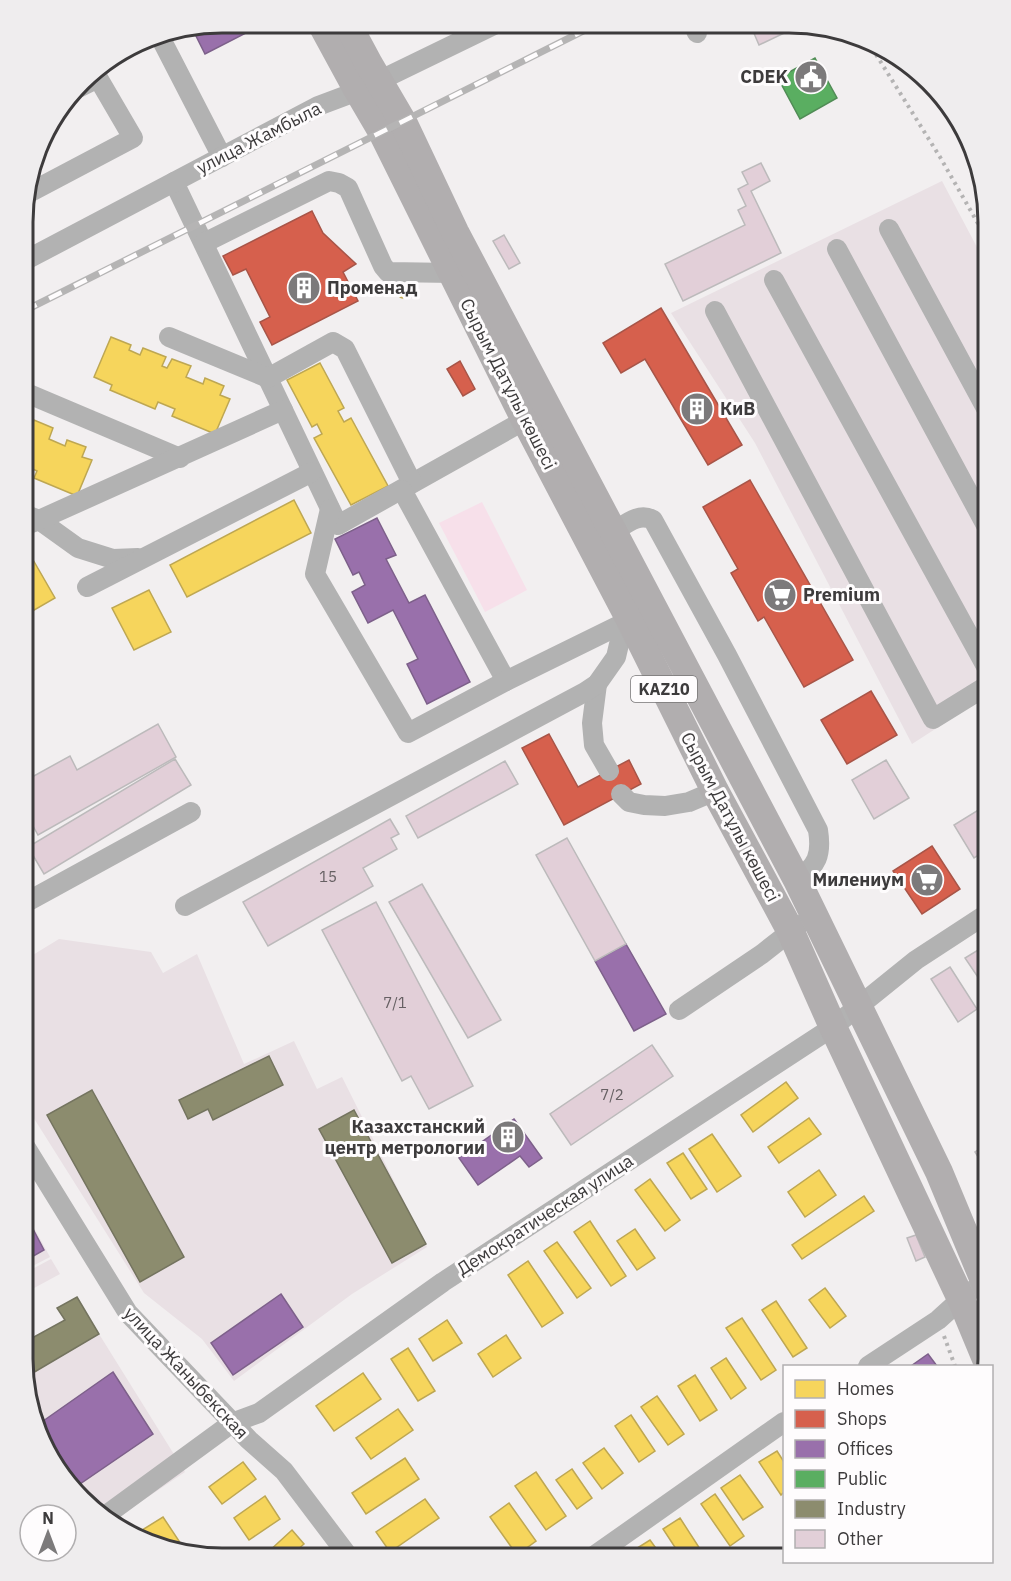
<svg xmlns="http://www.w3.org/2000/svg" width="1011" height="1581" font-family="'IBM Plex Sans',sans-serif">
<rect width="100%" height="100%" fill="#f2eff0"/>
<g fill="#e9e0e4">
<polygon points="942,181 988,268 988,695 912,744 755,443 671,313"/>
<polygon points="59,939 151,952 163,973 197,954 244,1064 294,1041 317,1089 342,1077 427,1247 352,1294 234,1381 202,1339 144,1293 23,1101 23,961"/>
<polygon points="23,1208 50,1257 23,1271"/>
<polygon points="51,1259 60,1274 23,1294 23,1274"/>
<polygon points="77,1297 99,1334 185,1472 111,1522 101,1517 38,1436 23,1359 23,1343 64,1320 57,1308"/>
</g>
<polygon fill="#f7e0ea" points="482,502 527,590 485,612 439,523"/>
<g fill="#f6d55c" stroke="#bea752" stroke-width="1.5">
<circle cx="403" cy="293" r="5"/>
<polygon points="111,337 131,345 129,350 140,355 143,348 166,357 162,366 167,368 172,359 191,366 186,377 203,384 205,378 224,386 220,395 230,399 215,434 172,416 175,409 158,402 155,409 110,390 112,385 94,377"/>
<polygon points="320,363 344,408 338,411 344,422 351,418 388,486 351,505 314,438 322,434 317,424 312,427 287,380"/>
<polygon points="24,417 28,419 24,428 30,430 34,420 53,428 49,439 65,446 67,440 86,447 82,457 92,460 77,496 34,478 37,471 24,465"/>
<polygon points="294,500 311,533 187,597 170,565"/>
<polygon points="32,558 55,598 24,616 24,563"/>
<polygon points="149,590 171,632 134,650 112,608"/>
<polygon points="786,1082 798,1098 753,1132 741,1115"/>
<polygon points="809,1118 821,1134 779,1163 768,1147"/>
<polygon points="712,1134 741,1176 717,1192 689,1149"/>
<polygon points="683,1153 707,1189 691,1199 667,1163"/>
<polygon points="819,1170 836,1195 805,1217 788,1192"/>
<polygon points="650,1179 680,1220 665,1231 635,1190"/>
<polygon points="864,1196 874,1211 802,1259 792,1245"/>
<polygon points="590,1221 626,1276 611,1286 574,1232"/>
<polygon points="635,1229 655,1258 637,1270 617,1241"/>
<polygon points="557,1242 591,1288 577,1298 544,1251"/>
<polygon points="528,1261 563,1313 542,1327 508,1275"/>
<polygon points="825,1288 846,1316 830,1328 809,1300"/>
<polygon points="776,1301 807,1348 793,1357 762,1310"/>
<polygon points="742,1318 776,1370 761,1380 726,1328"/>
<polygon points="447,1320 462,1343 433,1361 419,1339"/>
<polygon points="506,1335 521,1358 493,1377 478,1354"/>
<polygon points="408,1348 435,1391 418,1401 391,1359"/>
<polygon points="726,1358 746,1388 731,1399 711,1368"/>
<polygon points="363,1373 381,1399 334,1431 316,1406"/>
<polygon points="695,1375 717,1410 700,1421 678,1386"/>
<polygon points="657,1396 684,1434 668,1445 641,1407"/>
<polygon points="398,1409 413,1430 371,1459 356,1438"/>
<polygon points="631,1415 655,1451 639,1462 615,1426"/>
<polygon points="604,1448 623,1473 602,1489 583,1463"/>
<polygon points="777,1451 784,1462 784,1492 781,1495 759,1462"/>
<polygon points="405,1458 419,1479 366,1514 352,1493"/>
<polygon points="243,1462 256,1479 222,1504 209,1487"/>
<polygon points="572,1469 592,1498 577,1509 556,1480"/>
<polygon points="536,1472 566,1516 546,1530 515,1486"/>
<polygon points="740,1475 763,1507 743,1520 721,1488"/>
<polygon points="715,1494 744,1536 730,1546 701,1504"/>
<polygon points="265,1496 280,1519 249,1540 234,1518"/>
<polygon points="425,1499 439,1518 390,1552 376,1532"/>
<polygon points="509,1503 536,1541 517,1555 490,1517"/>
<polygon points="163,1517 187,1553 139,1532"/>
<polygon points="680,1518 702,1552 692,1558 682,1558 663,1529"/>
<polygon points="292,1530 304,1544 289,1557 271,1557 267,1553"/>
<polygon points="650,1540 663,1558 624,1558 623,1557"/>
</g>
<g fill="#d6604d" stroke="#a85548" stroke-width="1.5">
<polygon points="312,211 323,233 356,264 343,272 358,301 272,345 260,322 270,317 246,269 233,275 223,256"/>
<polygon points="661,308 742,445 708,465 645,359 621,373 603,343"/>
<polygon points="460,361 475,389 463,396 447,369"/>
<polygon points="750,480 853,660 804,687 764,617 758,621 731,573 738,569 703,507"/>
<polygon points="871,691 897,735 847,764 821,720"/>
<polygon points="549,734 578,787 629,760 641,784 564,825 522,748"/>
<polygon points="932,846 960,889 922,914 893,871"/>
</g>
<g fill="#9970ab" stroke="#7d608a" stroke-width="1.5">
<polygon points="222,22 241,23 246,33 205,54 192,28"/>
<polygon points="377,518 396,555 386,559 409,603 425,595 470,682 427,704 407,664 418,659 393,610 368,623 352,592 365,585 359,572 353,575 335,539"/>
<polygon points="626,944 666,1014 634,1031 595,961"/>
<polygon points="514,1119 542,1158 529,1167 520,1156 478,1185 459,1158"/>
<polygon points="23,1210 44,1250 23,1262"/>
<polygon points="281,1294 303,1327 233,1375 211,1343"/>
<polygon points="928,1354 937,1366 911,1366"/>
<polygon points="113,1372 153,1434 77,1486 38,1436 36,1426"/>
</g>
<polygon fill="#5aae61" stroke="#518c56" stroke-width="1.5" points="815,58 837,98 800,119 778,78"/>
<g fill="#8c8c6e" stroke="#74745f" stroke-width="1.5">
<polygon points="269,1056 283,1085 213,1120 208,1109 188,1119 179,1100"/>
<polygon points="92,1090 184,1257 140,1282 47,1115"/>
<polygon points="354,1110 426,1244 392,1263 319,1129"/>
<polygon points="77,1297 99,1334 26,1377 22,1359 23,1343 65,1320 57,1308"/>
</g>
<g fill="#e2cfd8" stroke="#bcbabb" stroke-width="1.5">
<polygon points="750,24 795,24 797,27 759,45"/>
<polygon points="761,163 770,181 751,191 781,253 683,301 665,264 745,225 738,210 746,206 738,189 748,184 742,172"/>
<polygon points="504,235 520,263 509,269 493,241"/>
<polygon points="158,724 176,757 38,835 23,808 23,782 70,756 77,770"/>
<polygon points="175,759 191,785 44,874 28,847"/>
<polygon points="886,760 909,798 874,819 852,780"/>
<polygon points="505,761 518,784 418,838 406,816"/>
<polygon points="988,804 988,849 974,858 954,825"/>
<polygon points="390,819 399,834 391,838 397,849 363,868 373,886 268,946 243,902"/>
<polygon points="567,838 626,944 595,961 536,855"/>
<polygon points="422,884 501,1020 468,1038 389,902"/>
<polygon points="376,902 473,1086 429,1109 411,1076 402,1081 322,930"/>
<polygon points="983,947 988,955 988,992 965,958"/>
<polygon points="950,967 977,1009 958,1022 931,979"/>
<polygon points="652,1045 673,1076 571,1145 550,1114"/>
<polygon points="988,1143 988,1161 983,1165 975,1152"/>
<polygon points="916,1235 925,1257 916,1261 907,1238"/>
</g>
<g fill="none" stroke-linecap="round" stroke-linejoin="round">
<g stroke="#b4b3b3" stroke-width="4" stroke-dasharray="3 4.5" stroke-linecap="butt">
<polyline points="872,48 940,157 988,241"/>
<polyline points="944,1336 955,1366"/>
</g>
<g stroke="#b2b2b2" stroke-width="20">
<polyline points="693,24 697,33"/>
<polyline points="159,35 222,157"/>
<polyline points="174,182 338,525 525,420"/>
<polyline points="25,195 133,138 98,78 78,88"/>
<polyline points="889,229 988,412"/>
<polyline points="204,243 329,181 339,183 348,188 383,266 388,272 453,273"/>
<polyline points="837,249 988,529"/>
<polyline points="24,261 318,106 358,91 498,23"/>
<polyline points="774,280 988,670"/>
<polyline points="715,311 933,719 988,685"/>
<polyline points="169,337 268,378 333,342 345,349 412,483"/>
<polyline points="24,392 180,458"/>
<polyline points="402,490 506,681"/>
<polyline points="330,509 315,574 408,733 506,681 630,620"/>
<polyline points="29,516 39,520 78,548 113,559 138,558"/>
<polyline points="24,526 39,520 283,410"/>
<path d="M613,532C626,524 639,512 653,520L727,655L818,830C822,855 817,866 797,880"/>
<polyline points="87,587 312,472"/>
<polyline points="597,684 592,723 594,745 609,771"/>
<polyline points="621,794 629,802 644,805 665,806 689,802 715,791"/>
<polyline points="23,904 191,812"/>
<polyline points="185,906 585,692 597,684 616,657 620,640 620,625"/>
<polyline points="679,1010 762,954 799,925"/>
<polyline points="23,1143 128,1313 249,1440 284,1471 349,1557"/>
<polyline points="868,1366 938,1320 970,1291"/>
<polyline points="102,1518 232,1423 259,1413 443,1282 833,1027 916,960 988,913"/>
<polyline points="591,1558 784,1422"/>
</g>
<g stroke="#b1aeaf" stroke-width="28">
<polyline points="321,23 358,91 382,132 525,420 630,620 715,791 790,930 833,1027 961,1299 988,1364"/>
<polyline points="347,23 369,64 403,122 455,232 797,880 939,1172 988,1290"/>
</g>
<g stroke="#b5b4b4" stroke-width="7">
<polyline id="rail" points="24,311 597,24"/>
</g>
<use href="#rail" stroke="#fefcfd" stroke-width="4.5" stroke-dasharray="14" stroke-linecap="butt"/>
</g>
<defs>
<g id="civic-disc" transform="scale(1.725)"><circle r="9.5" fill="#7c7a7b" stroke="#fefcfd"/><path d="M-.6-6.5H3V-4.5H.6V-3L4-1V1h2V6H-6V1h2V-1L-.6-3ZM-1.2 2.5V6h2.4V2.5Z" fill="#fff"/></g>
<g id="building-disc" transform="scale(1.725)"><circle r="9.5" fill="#7c7a7b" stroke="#fefcfd"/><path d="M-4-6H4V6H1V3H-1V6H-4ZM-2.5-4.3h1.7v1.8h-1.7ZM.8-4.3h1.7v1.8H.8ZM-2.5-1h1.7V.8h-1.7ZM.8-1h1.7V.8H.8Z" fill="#fff"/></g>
<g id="supermarket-disc" transform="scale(1.725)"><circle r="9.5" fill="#7c7a7b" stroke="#fefcfd"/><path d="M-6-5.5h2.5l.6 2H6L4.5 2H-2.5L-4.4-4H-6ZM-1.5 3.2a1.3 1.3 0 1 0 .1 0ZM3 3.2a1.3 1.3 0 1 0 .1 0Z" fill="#fff"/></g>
</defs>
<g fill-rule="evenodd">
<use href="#civic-disc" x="811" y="77"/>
<use href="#building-disc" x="304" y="288"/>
<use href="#building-disc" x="697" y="409"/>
<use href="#supermarket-disc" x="780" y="595"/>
<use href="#supermarket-disc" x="927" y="880"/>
<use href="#building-disc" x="508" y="1137"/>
</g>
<g text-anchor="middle" stroke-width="6" stroke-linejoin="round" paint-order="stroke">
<g font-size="15" fill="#666063">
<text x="328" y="882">15</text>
<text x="395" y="1008">7/1</text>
<text x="612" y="1100">7/2</text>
</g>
<rect fill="#fefcfd" stroke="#777576" stroke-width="1.5" x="631" y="676" width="66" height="26" rx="4.5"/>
<g font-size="16" font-weight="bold" fill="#3d3b3c">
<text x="664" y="695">KAZ10</text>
</g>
<g font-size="18" font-weight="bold" fill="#3d3b3c" stroke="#fefcfd" text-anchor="end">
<text x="788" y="83">CDEK</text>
<text x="327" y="294" text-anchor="start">Променад</text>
<text x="720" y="415" text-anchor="start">КиВ</text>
<text x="803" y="601" text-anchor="start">Premium</text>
<text x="904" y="886">Милениум</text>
<text x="485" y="1133">Казахстанский<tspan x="485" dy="21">центр метрологии</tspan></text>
</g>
<g font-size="18" fill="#3d3b3c" stroke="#fefcfd">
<text transform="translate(259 138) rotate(-27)" y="6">улица Жамбыла</text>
<text transform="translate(508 384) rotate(63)" y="6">Сырым Датұлы көшесі</text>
<text transform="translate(730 817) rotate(62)" y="6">Сырым Датұлы көшесі</text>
<text transform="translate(545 1215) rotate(-33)" y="6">Демократическая улица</text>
<text transform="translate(186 1373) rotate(47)" y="6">улица Жаныбекская</text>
</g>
</g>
<path d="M0 0H1011V1581H0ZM222 33H789A189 189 0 0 1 978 222V1359A189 189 0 0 1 789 1548H222A189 189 0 0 1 33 1359V222A189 189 0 0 1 222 33Z" fill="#efedee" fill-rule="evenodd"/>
<path fill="none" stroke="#3d3b3c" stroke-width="3" d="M222 33H789A189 189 0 0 1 978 222V1359A189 189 0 0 1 789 1548H222A189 189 0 0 1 33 1359V222A189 189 0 0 1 222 33Z"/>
<rect x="783" y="1365" width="210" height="198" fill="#fefcfd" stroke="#b1afb0" stroke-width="1.5"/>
<rect x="795" y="1380" width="30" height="18" fill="#f6d55c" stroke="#b1afb0" stroke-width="1.5"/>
<text x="837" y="1395" font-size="18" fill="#3d3b3c">Homes</text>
<rect x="795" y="1410" width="30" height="18" fill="#d6604d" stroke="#b1afb0" stroke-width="1.5"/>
<text x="837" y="1425" font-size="18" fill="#3d3b3c">Shops</text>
<rect x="795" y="1440" width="30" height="18" fill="#9970ab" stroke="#b1afb0" stroke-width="1.5"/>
<text x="837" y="1455" font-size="18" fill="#3d3b3c">Offices</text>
<rect x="795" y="1470" width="30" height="18" fill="#5aae61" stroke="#b1afb0" stroke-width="1.5"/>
<text x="837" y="1485" font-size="18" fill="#3d3b3c">Public</text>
<rect x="795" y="1500" width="30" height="18" fill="#8c8c6e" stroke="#b1afb0" stroke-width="1.5"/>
<text x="837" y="1515" font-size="18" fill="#3d3b3c">Industry</text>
<rect x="795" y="1530" width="30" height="18" fill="#e2cfd8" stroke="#b1afb0" stroke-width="1.5"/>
<text x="837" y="1545" font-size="18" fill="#3d3b3c">Other</text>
<g transform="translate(48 1533)"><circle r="28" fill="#fefcfd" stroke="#b1afb0" stroke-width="1.5"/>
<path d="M0-4.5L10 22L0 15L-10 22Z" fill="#7c7a7b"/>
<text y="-9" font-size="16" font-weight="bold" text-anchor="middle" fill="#3d3b3c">N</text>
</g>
</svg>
